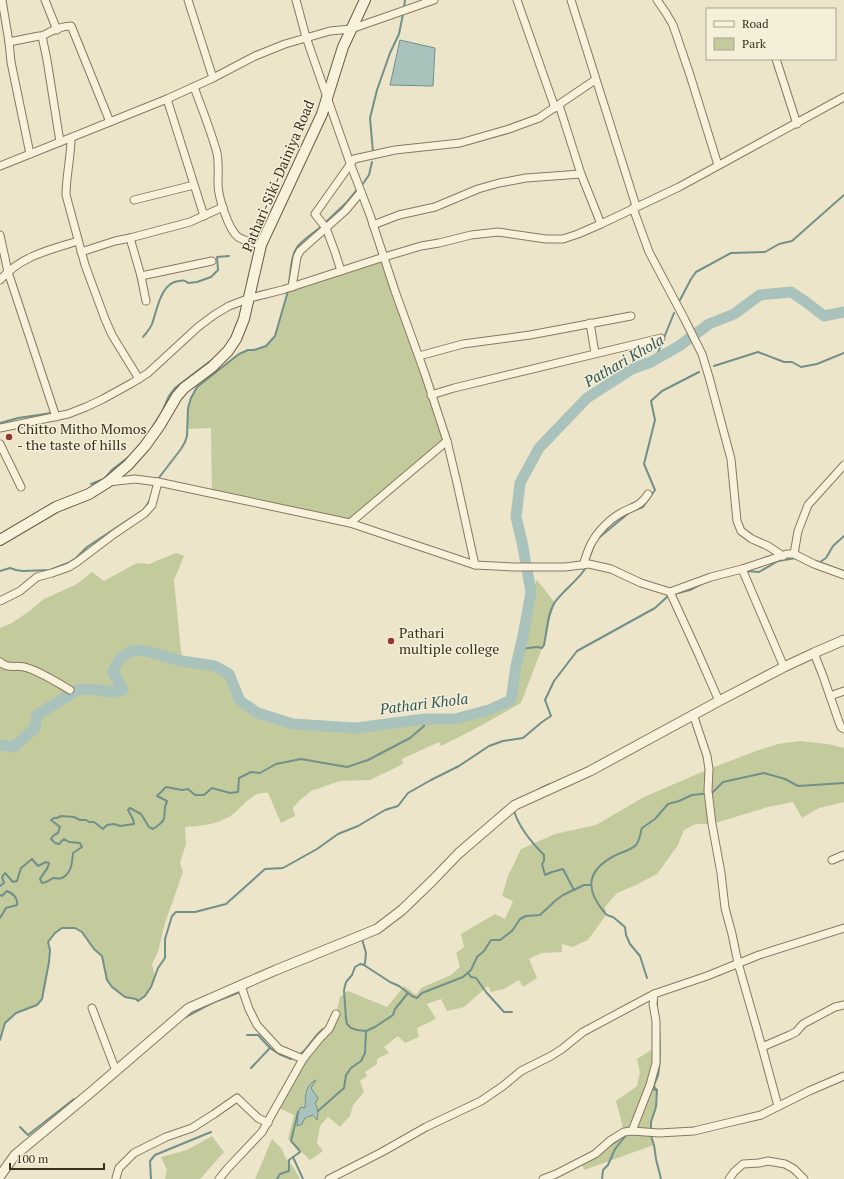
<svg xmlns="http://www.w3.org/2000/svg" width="844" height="1179" font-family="'PT Serif',serif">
<rect width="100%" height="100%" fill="#ede5ca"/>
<g fill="#c3cb9d">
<polygon points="384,257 447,441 350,523 212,494 211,428 187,429 188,408 191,398 197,387 239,354 248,350 254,350 266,346 275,336 288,291"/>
<path d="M176,553L184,556L174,580L182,661L215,666L229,674L240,701L258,713L293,724L356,728L425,719H455L489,710L511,700L516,666L523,636L531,592L537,580L555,603C547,617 550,635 542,648L521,703L471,731L441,746L439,742L402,759L403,764L370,780L340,781L311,791L300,800L293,808L295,816L281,823L268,793C250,790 241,811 227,818C214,825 200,826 185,827L186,844L180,863L183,872L165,923L158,952L152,964L155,977L145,996L138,1001L135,999L125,997L112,987L107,980L102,956L94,949L82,932L75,928H62L55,933L48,942L50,950L49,962L42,999L37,1005L16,1013L5,1023L0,1040V628L12,623L28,612L44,599L77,584L92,572L104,581L137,563L149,564Z"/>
<polygon points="800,741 828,744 844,748 844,802 819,808 802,818 793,802 768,807 712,824 696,824 684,830 678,845 657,874 636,885 617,893 605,907 606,915 588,940 572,947 562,944 562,952 541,953 529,959 537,978 523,987 519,980 504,989 491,992 488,986 464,1007 447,1011 441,999 427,1004 432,1012 436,1019 417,1028 419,1037 405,1043 398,1036 384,1047 389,1053 377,1059 377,1064 365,1072 367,1076 360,1081 364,1092 353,1105 350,1116 340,1127 328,1117 320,1126 317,1143 323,1151 310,1160 288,1139 294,1115 277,1107 291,1083 336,1014 340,997 348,991 387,1007 404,986 416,995 421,988 451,975 460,967 456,953 464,947 461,934 495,914 505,919 513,901 502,896 508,876 521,849 555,834 596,825 644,797 709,769 756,751 778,744"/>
<path d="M656,1047L649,1089L657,1090C658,1106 649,1120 651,1136C652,1139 653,1142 654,1145L584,1170L581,1161L624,1132L616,1101L637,1086L640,1072L637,1059Z"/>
<polygon points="212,1136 224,1152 200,1179 165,1179 167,1170 161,1157 187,1150"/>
<polygon points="272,1139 282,1149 285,1157 293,1167 300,1179 255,1179"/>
</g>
<g fill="#aac2bc" stroke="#71908a">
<polygon points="400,40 435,48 433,86 390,85"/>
<path d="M316,1080L311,1088L318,1098L315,1104C319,1109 318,1114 317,1120L313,1115L305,1118L302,1124L297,1126L298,1112L301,1107L305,1108C306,1097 304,1086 316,1080Z"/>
</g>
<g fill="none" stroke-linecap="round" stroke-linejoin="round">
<g stroke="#71908a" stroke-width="2">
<polyline points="404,7 405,0"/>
<polyline points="373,152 370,118 377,90 390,53 399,34 403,14"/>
<polyline points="362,185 369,175 372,162"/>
<polyline points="326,222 347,202 356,191"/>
<path d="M289,283C291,272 290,259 296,249C299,242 315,232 322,226"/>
<polyline points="680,300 691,279 696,272 731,253 765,252 779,244 792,241 844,195"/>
<path d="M143,337C146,333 150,329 152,324C157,310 161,282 179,281C183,280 185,280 188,283L197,282L211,277L218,270L217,257L229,256"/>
<polyline points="655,360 674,313"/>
<polyline points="714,366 758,352 784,362 792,362 801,367 817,364 844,353"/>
<polyline points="0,423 18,418 52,413"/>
<polyline points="153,426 162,412 169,396 175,388 213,359"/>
<polyline points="158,479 181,449 185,442 187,436 188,408 191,398 197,387 239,354 248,350 254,350 266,346 275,336 288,291"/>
<polyline points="91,484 104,479 113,469 130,456"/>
<polyline points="590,556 596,540 630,512 643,507 655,490 644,464 655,420 651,401 662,391 699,372"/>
<polyline points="816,561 844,571"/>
<polyline points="820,562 826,558 833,546 844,536"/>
<polyline points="0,571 10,568 16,570 23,571 50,570 68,563 76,558 87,547 143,510 147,505 151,498"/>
<polyline points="746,571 759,572 778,561 796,558"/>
<polyline points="674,594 690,590 703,583"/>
<path d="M520,649L537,647L542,648L544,645C547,632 547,614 555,602C564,590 577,581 585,569"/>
<polyline points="541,788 550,784"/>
<polyline points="501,811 510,804"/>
<path d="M514,811C519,827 532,843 544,855V861L542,864L545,875L552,872L563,869L574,890"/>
<path d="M0,886L4,883L2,877L5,873L13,882L17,881L21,868L32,859L38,866L46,862L49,863C48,870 43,873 40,879L42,883C47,883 49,880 53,878C56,878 59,879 62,878C72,873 72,862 73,853L82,847L80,843L69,842L64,839L59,844L55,843L51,839L54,835L58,833L60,827L51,820L54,818H57L61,816L74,817L80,820H86L89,822H94L103,829L107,825L114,824L120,826L134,824L133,819L128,810L130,808L141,814L149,827L153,829C172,817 160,816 167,801L157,796L166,787L182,790L188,789L195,795H204L212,788L230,793L238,792L239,778L251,772L260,773L276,764L301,759L347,767L368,760L410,738L424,726L425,719"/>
<path d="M0,895L2,896L7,891C14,894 18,898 17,905L6,908L0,918"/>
<polyline points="361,939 362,939 366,953 365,963 364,965 360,964 355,967 352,975 346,982 344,990 346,1019 347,1024 351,1028 357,1030 366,1031"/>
<polyline points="364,965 390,982 399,986 412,996 417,998 422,993 463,977 471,970 477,957 484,951 491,940 500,940 512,931 520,919 526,916 540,915 555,901 563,895 584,885 591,885"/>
<polyline points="468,973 471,977 476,978 486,992 504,1012 512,1012"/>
<path d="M647,978L640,956L630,944L626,935L625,927C621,924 617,920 613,917C610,916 607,916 605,913C585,890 586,871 614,856C621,852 630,851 636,845C640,840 640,834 642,828L655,819L668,804L679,801L692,795L712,793L723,782L764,773L785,779L798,786L844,783"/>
<polyline points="657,1008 657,996"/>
<polyline points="184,1018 212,1003 240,992 250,986"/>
<polyline points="247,1035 258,1035 270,1048 251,1068"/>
<polyline points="0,1040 5,1023 16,1013 37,1005 42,999 49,962 50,950 48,942 55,933 62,928 75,928 82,932 94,949 102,956 107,980 112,987 125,997 136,999 138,1001 145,996 151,987 158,968 165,958 165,939 172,916 176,912 195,912 226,904 265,869 283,868 317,849 338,834 358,826 385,810 398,806 408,793 431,780 459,766 489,746 503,741 523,738 542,722 551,716 545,700 554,681 577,651 655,608 668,596"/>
<polyline points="270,1048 279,1054 291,1059 294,1058"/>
<path d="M299,1055C309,1049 313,1036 323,1029"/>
<path d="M650,1089L657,1090L654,1087C654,1082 657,1080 658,1075C661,1060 660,1044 659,1028"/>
<polyline points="657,1090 656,1107 651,1122 651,1136 654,1145 656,1159 661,1179"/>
<polyline points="318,1111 344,1088 346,1075 351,1068 361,1061 365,1053 366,1031 375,1027 393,1015 395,1009 408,993"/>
<polyline points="20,1127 28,1135 74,1099"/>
<polyline points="611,1145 624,1136"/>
<polyline points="293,1157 303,1179"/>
<polyline points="151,1179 150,1161 155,1155 211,1132"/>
<polyline points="277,1179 280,1174 289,1171 289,1160 300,1152 299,1150 291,1141 298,1112"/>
<polyline points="602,1179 603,1170 608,1165 615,1149 627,1134"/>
</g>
<polyline stroke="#aac2bc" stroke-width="11" points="0,745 14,747 35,728 37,715 77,690 92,689 110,692 123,690 113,672 119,660 129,652 142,650 182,661 215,666 229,674 240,701 258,713 293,724 356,728 425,719 455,719 489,710 511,700 516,666 523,636 531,592 522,542 516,517 520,483 539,448 587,398 632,369 651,362 679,346 709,324 734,314 760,295 791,292 806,302 824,316 844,312"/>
<g stroke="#89785f" stroke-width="9">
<g id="minor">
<polyline points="2,0 9,42 11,62 30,154"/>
<polyline points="45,0 57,30"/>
<polyline points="188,0 213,78"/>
<polyline points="296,0 306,37 350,163 370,215 395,291 425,374 447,441 457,483 475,565"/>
<polyline points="517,0 555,108"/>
<polyline points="571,0 636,206"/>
<polyline points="657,0 666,13 673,25 690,75 718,165"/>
<polyline points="9,42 39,36 42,36"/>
<polyline points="776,59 797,124"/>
<path d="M194,87C202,109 211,131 217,153C219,164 218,173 218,184C218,196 228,229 238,237C244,241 254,243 261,245"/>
<polyline points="167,99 204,216"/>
<polyline points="559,105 581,174 601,224"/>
<path d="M71,138C71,157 66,176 66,195L85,265L105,319L112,335L139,379"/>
<path d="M60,142L47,60L42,36C49,32 62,26 71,26L72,28L110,122"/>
<polyline points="0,166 167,99 213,78 255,56 285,44 330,31 351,29 434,0"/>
<polyline points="134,200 194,185"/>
<polyline points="633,208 649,252 684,318 702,354 709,377 731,459 737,521 741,531 752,539 768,546 783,556"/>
<polyline points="373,225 399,215 435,207 478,189 499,183 526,178 581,174"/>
<polyline points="0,235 8,272 56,417"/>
<polyline points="130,238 141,276 146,301"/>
<polyline points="81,252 115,241 130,238 190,222 223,207"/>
<polyline points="341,271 335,252 326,228 315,214 354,159 395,150 460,143 509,129 539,118 595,80"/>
<polyline points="141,276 212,261"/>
<path d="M0,280C21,256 49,250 78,241"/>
<polyline points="292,287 297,257 300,251 345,211 361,192"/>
<polyline points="590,323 595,353"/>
<polyline points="419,356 463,344 530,335 631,316"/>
<polyline points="431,395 454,388 661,338"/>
<polyline points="0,428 68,414 86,407 103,399 132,383 148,373 198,327 214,315 229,306 250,298 282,290 384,257 421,246 439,243 471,235 498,232 546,239 563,239 578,234 601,224 679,187 844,97"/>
<polyline points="0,444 21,487"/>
<polyline points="108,482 135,479 158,482 350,523 475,565 513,567 565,567 589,564 611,569 641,583 670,592 711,577 742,569 787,554 794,554 814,564 844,575"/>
<polyline points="350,523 447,441"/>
<polyline points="794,554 798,531 808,505 844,465"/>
<path d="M583,565C586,557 588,549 592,542C598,531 610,519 621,513C633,506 640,507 648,494"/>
<polyline points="742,569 784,667"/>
<polyline points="670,592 698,653 719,701"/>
<polyline points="0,601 20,591 37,577 52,573 69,567 77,562 114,534 145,513 152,505 158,482"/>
<polyline points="814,653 823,676 839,722 841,727 844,729"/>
<path d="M0,662C8,669 14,665 24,667C38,670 58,683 70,690"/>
<polyline points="830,696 844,691"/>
<polyline points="693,714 707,756 709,769 708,791 712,824 721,873 725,908 732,934 738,963 762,1047 778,1106"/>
<polyline points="832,860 844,855"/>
<polyline points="241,986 249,1009 257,1025 279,1049 303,1059"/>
<polyline points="92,1008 116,1071"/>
<polyline points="762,1047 790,1035 796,1032 803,1024 835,1007 844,1005"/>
<polyline points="632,1131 650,1085 656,1063 656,1021 653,1004 654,994 707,976 759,955 844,928"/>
<polyline points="116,1178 119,1168 134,1153 166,1137 192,1128 214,1114 237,1098 258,1118 268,1123"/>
<polyline points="219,1179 228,1168 262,1132 303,1059 320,1038 329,1029 336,1014"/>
<polyline points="329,1179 382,1152 426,1127 481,1101 503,1086 521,1071 551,1056 562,1049 583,1032 654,994"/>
<polyline points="543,1179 556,1174 595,1154 611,1140 624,1132 632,1131 659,1133 694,1131 723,1124 761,1115 809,1091 844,1076"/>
<polyline points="729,1179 734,1172 743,1164 759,1163 768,1161 785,1164 794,1169 804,1179"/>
</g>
</g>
<g stroke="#89785f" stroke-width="11">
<polyline id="tertiary" points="0,1176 15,1155 90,1093 189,1008 276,970 377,929 402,910 433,880 459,853 515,805 590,771 719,701 784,667 814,653 844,640"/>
</g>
<g stroke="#6b5942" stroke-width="12">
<polyline id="secondary" points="0,540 56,507 89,494 108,482 128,465 145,446 160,425 177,396 184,388 212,367 228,351 236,339 244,319 261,245 322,114 343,47 365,0"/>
</g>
<use href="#minor" stroke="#f8f2dd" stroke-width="7"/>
<use href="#tertiary" stroke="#f8f2dd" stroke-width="9"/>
<use href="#secondary" stroke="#f8f2dd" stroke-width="10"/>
</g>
<g fill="#963731" stroke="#f5efd9" stroke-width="1.5">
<circle cx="9" cy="437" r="4"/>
<circle cx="391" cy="641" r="4"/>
</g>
<g text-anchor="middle" stroke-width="3" stroke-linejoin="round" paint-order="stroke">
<g font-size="14" fill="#3a2f21" stroke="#f5efd9">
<text transform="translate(278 176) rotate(-67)" y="5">Pathari-Siki-Dainiya Road</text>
</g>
<g font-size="14" fill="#3a2f21" stroke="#f5efd9" text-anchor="start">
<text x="17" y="434">Chitto Mitho Momos<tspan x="17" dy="16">- the taste of hills</tspan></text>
<text x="399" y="638">Pathari<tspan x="399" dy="16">multiple college</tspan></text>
</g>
<g font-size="15" font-style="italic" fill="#315959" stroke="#f5efd9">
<text transform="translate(624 361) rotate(-30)" y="5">Pathari Khola</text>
<text transform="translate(424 704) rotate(-7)" y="5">Pathari Khola</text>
</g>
</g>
<rect x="706" y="8" width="130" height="52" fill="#f5efd9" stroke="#aaa28f"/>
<rect x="714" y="21" width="20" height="6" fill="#f8f2dd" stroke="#aaa28f"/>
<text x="742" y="28" font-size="12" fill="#3a2f21">Road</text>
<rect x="714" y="38" width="20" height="12" fill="#c3cb9d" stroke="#aaa28f"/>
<text x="742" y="48" font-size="12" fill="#3a2f21">Park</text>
<path d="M10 1163v6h94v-6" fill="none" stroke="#3a2f21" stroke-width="2"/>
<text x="16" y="1163" font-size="12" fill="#3a2f21" stroke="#f5efd9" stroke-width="3" paint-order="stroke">100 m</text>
</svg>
